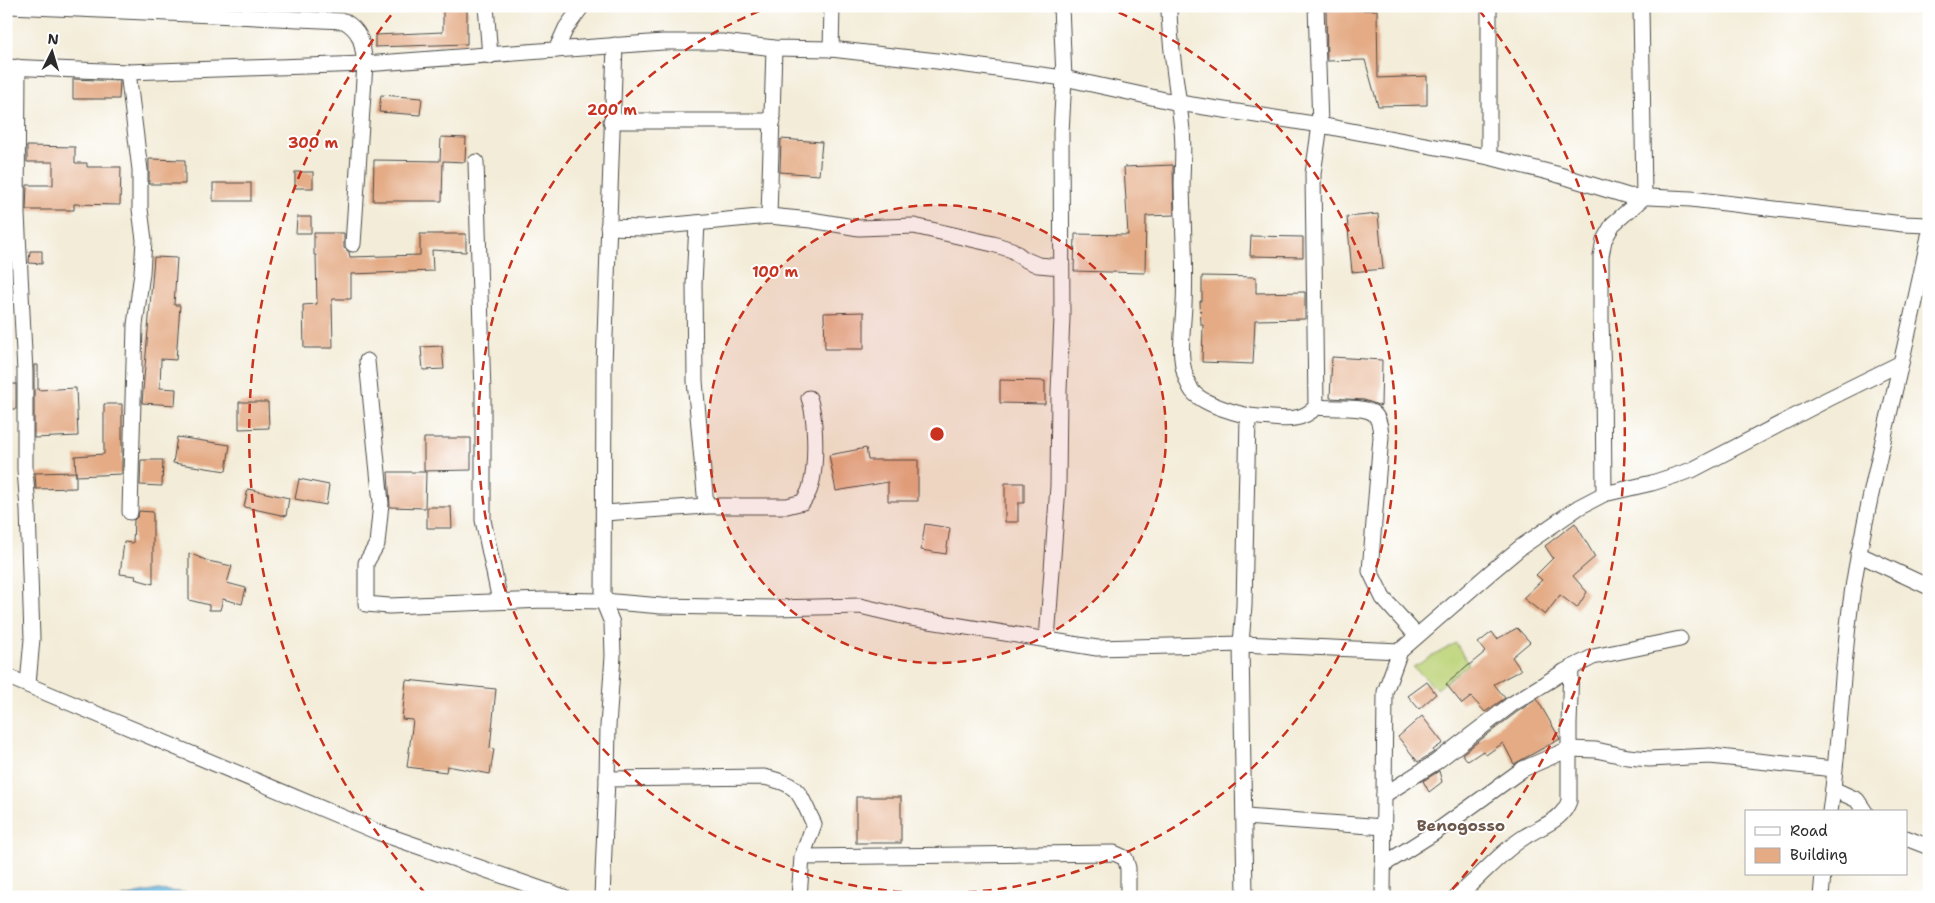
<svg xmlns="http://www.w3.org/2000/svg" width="1935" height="903" font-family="'Shantell Sans',sans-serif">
<rect width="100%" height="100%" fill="#fff"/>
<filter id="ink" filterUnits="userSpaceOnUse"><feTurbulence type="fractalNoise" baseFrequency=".02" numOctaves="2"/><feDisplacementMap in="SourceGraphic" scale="10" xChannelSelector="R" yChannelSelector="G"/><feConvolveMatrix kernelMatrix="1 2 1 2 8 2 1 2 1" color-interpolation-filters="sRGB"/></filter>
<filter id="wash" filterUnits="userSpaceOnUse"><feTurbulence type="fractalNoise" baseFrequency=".0096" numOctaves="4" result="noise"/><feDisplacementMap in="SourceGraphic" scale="20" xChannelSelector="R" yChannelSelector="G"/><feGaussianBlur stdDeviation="1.12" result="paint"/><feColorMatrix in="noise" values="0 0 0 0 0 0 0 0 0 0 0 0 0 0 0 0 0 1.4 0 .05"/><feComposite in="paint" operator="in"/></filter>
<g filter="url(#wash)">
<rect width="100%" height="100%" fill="#f3ecd8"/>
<polygon fill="#bcd377" stroke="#747f51" points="1456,643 1469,664 1437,689 1413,667"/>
<polygon fill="#63b6df" stroke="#477085" points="158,890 225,896 227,897 122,897"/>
<g id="blocks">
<g fill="#e4ab85">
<polygon points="443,6 467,6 467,44 375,47 375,35 443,32"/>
<polygon points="1326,10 1377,10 1378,78 1427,76 1427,105 1378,106 1365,60 1327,61"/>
<polygon points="73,79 120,81 119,99 73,99"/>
<polygon points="381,95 422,98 420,115 379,112"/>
<polygon points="441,137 466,138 465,162 443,161 442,201 373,201 374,160 440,161"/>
<polygon points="781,139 822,142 819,175 780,172"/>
<polygon points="27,146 75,147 75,163 87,163 87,167 121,167 120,205 74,204 74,210 26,210 27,185 53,185 53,162 27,162"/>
<polygon points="149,159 185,160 185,184 149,184"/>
<polygon points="1173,165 1174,215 1146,216 1145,273 1074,271 1075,234 1128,235 1124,167"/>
<rect x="295" y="172" width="18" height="16"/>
<rect x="213" y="183" width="38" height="18"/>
<polygon points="1378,214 1383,269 1352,272 1347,217"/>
<polygon points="297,217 311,217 311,233 296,233"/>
<polygon points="314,233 344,233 344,248 349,252 350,257 420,255 420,234 466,234 466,252 432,250 433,271 351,274 351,299 333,299 332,301 333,348 304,348 303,305 317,304 316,255 314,255"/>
<polygon points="1251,236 1303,237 1303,257 1250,256"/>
<polygon points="30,251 42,251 42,264 29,263"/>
<polygon points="154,257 177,258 174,305 180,305 176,360 161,359 160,388 176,389 175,405 142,403"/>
<polygon points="1202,276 1256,277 1256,293 1305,292 1305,319 1255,320 1253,364 1202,362 1203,325 1201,325 1200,301 1202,301"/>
<polygon points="864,312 864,349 825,349 824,313"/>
<polygon points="442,346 444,369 423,370 421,347"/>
<polygon points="1332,357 1382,360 1381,406 1364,400 1330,398"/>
<polygon points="34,365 38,365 38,390 76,388 78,436 34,438"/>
<polygon points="1000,380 1045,381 1045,404 1000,403"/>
<rect x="6" y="384" width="10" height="25"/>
<polygon points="239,402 268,402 269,428 239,429"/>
<polygon points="104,404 122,404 122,474 76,476 75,456 104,454"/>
<polygon points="177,437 230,445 226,471 173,463"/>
<polygon points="424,438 471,438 471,470 424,471"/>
<polygon points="866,448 868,460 918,460 918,501 888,501 888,482 836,491 829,455"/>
<polygon points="141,460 163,460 162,486 140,485"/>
<polygon points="76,472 76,488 36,489 35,473"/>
<polygon points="388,472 426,472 425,508 390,507"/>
<polygon points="299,479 329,485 326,505 295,499"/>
<polygon points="1005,483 1024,483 1024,503 1018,503 1018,522 1005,522"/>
<polygon points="248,489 289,498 286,516 244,507"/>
<polygon points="427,507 451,507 452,528 427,528"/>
<polygon points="139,511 153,512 153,584 135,579 136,576 120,574 124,542 133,543 134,520 138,516"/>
<polygon points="1575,523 1595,557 1573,576 1587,592 1577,608 1560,595 1545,615 1523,598 1542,580 1536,575 1553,558 1545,546"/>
<polygon points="925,524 950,528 946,554 921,550"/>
<polygon points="189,553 208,561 232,566 227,583 246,588 242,604 223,599 220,610 209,610 209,605 189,600"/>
<polygon points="1517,628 1530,642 1512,657 1521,670 1494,684 1505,698 1485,712 1471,697 1462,704 1446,684 1485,652 1478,643 1492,632 1497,639"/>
<polygon points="406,680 496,689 490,748 494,749 490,774 447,766 446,772 407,767 413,720 402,719"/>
<polygon points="1427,682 1436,694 1419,709 1408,696"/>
<polygon points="1537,699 1560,739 1514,764 1503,743 1486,755 1483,751 1468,761 1462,754 1517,712"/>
<polygon points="1422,716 1443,743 1433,750 1434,752 1418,762 1398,737"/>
<polygon points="1439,771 1442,782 1429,792 1423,781"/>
<rect x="856" y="797" width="45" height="46"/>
</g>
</g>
</g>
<g filter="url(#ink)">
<use href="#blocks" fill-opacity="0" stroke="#494845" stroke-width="1"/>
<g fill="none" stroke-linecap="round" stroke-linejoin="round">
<g stroke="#494845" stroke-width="17">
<g id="minor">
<path d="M10,6L344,21C363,32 362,45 365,64L353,244"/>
<polyline points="486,6 490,56"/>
<path d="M1169,6C1169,48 1178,89 1182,130C1184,149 1182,168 1182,187C1183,226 1186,265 1184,304C1183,333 1176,363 1191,389C1199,404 1243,416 1259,417C1281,418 1299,424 1316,407C1327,408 1338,408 1348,408C1372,409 1380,411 1381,437L1370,571L1383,598L1417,636"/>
<polyline points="1316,6 1320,125 1313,174 1316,407"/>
<polyline points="1641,6 1644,197"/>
<polyline points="831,49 832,6"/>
<polyline points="556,50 566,28 582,6"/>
<polyline points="6,67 128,72 365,64 663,42 722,42 774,48 831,49 937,61 1064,78 1179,103 1320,125 1489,157 1556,174 1628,196 1691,199 1903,224 1929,225"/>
<polyline points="18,67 17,214 25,372 25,469 28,509 32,639 28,684"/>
<polyline points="128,72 140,170 140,209 144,240 142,273 135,325 130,512"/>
<polyline points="611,121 773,121"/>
<polyline points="1489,157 1489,6"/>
<polyline points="476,162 483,394 483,520 500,601"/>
<polyline points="769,216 774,48"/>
<polyline points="697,223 694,284 695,381 706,506"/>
<polyline points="608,227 643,228 769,216 811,220 859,228 914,226 993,244 1012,250 1024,259 1038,265 1061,267"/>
<polyline points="367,361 381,503 377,544 366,563 366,604 389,606 544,600 603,601 661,606 774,608 860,606 911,618 1097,648 1241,644 1400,651"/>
<polyline points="1604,494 1603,375 1601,322 1601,256 1604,240 1613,224 1644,197"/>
<path d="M604,513L706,506H787L803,502C805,498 809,493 810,488C817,468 816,417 809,398"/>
<polyline points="1858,554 1929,587"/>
<polyline points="1047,640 1058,486 1059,391 1062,317 1061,133 1064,78 1061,6"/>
<polyline points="6,676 380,833 564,897"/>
<path d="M607,779L764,777C801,785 798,792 814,824L802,857L799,897"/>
<polyline points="1833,789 1857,800 1865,812"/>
<polyline points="1384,795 1436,762 1512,704 1565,671 1593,657 1680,639"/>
<path d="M1830,812C1842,726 1842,638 1859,553C1879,447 1908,342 1929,236"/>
<polyline points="1245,817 1384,827"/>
<polyline points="1906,838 1929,847"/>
<polyline points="802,857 1114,853 1125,858 1128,868 1128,897"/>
<polyline points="1383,865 1437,831 1523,769 1569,749 1596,750 1628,757 1649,759 1710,756 1834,769"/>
<polyline points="602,897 607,779 608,726 613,656 612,623 603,601 604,366 615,45"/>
<polyline points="1245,897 1241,644 1244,606 1248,417"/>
<polyline points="1383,897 1385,692 1400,651 1491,572 1521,547 1579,507 1604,494 1652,483 1692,470 1828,399 1901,363"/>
<path d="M1456,897C1480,878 1500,852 1526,836C1543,825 1562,821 1569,801V724L1571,668"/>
<polyline points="1821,897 1823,874"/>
</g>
</g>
<use href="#minor" stroke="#fff" stroke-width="15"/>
</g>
</g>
<circle cx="937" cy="434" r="229" fill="#c8321e" fill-opacity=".12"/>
<g fill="none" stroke="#c8321e" stroke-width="2.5" stroke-dasharray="9 6">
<circle cx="937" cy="434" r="229"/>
<path d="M1105 7A459 459 0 1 1 769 7"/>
<path d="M426 894A688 688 0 0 1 395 10M1479 10A688 688 0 0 1 1448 894"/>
</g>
<g text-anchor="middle" stroke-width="4" stroke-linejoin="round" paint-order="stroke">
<g font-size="16" font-weight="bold" fill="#6c584a" stroke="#fff">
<text x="1461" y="831">Benogosso</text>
</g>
</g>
<circle cx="937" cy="434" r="8" fill="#c8321e" stroke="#fff" stroke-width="2.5"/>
<g font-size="15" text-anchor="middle" font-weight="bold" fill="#c8321e" stroke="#fff" stroke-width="4" stroke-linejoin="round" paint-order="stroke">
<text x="612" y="115">200 m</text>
<text x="313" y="148">300 m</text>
<text x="775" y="277">100 m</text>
</g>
<rect width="1935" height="903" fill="none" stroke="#fff" stroke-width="25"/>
<rect x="1745" y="810" width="162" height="65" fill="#ffffff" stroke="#aaaaaa"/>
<rect x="1755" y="827" width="25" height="8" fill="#ffffff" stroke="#aaaaaa"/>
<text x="1790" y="836" font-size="15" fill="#2b2b2b">Road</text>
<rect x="1755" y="848" width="25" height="15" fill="#e4ab85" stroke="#aaaaaa"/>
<text x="1790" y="860" font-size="15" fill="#2b2b2b">Building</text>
<g transform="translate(52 52) rotate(5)" stroke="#ffffff" stroke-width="4" paint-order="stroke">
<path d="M0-4L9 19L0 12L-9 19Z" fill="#2b2b2b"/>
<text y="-8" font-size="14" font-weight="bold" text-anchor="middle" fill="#2b2b2b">N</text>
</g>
</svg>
